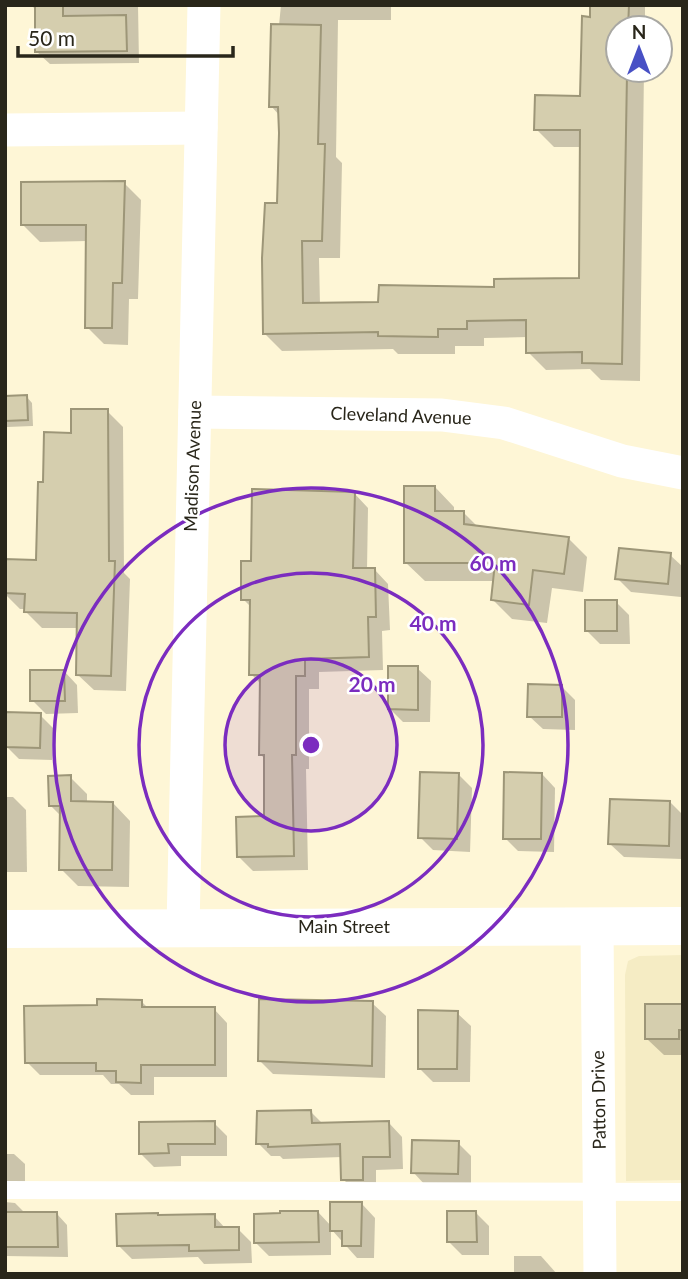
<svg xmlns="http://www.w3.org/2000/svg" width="688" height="1279" font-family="Lato,sans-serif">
<rect width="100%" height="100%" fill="#fef6d6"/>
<polygon fill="#f5ecc4" points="683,955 683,1180 626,1181 625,975 628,961 639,956"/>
<g fill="#0003">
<polygon points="32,5 138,5 139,63 50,64 37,52 37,13"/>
<polygon points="281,5 391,5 391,20 338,20 336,157 342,163 340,258 319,258 320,305 380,304 581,280 582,147 554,147 536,129 582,98 592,5 645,5 645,28 618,28 618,70 644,70 640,381 601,380 590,369 546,370 528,352 528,337 484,338 484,346 455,346 455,354 398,354 393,349 282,351 264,333 279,205 280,116 271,106"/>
<polygon points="124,183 141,200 138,299 129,299 128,345 104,344 87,327 88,241 40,242 23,225"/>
<polygon points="26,396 32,403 33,426 7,427 5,425 5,397"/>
<polygon points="107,411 123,427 124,573 130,579 126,691 94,690 78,675 79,628 42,628 26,612 26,609 20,609 5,594 5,561 38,561 45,484 73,434"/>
<polygon points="435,487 454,507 454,513 464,513 478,527 568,538 587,557 583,592 552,588 547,623 512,619 493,600 495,581 425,581 405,562"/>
<polygon points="354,493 368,508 367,570 374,569 388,584 390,630 382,631 383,670 319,672 319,689 309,689 309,769 306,769 308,870 253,871 238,856 266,818 265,759 261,755 261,684 251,674 252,608 243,599 253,563"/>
<polygon points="670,555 683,567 681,597 631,592 617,578"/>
<polygon points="616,602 629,615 630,644 600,644 587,631"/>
<polygon points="417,668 431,681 430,722 403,722 389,708"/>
<polygon points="64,671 77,685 78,713 46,714 32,700"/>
<polygon points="562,687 575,700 575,730 543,729 529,716"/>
<polygon points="40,715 53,728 52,760 19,759 6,746"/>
<polygon points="542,774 555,788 554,852 518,851 505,838"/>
<polygon points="459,775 472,788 470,852 433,850 420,837"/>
<polygon points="70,777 87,794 87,803 113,803 130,821 129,887 78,886 61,869 61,816 50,805"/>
<polygon points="5,797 13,797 26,810 27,872 5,872"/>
<polygon points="670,802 683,815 682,859 624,857 610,844"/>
<polygon points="142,1002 149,1009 214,1009 227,1023 227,1077 154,1077 154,1095 131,1095 119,1084 111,1084 103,1075 40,1075 27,1062 99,1007"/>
<polygon points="372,1003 386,1016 385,1078 273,1074 260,1061"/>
<polygon points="683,1005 683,1055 664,1055 647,1039"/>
<polygon points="457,1013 471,1026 470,1082 433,1082 419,1068"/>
<polygon points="311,1112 323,1124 389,1123 402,1137 403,1169 376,1170 376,1192 356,1192 343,1179 342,1157 283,1159 280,1156 271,1156 258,1143"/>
<polygon points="214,1123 227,1136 227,1156 181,1156 181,1166 154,1167 141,1154"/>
<polygon points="458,1143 471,1156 471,1186 426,1186 413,1172"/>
<polygon points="5,1154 14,1154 25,1164 25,1189 5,1197"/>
<polygon points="5,1202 15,1203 26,1214 57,1214 67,1225 68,1257 5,1256"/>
<polygon points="362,1204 375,1218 374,1258 357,1258 331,1229 331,1255 269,1256 256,1243 318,1212 332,1227"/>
<polygon points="475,1212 489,1226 489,1255 462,1255 449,1242"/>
<polygon points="214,1216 226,1229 238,1229 251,1242 252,1263 204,1264 198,1257 132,1259 119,1246"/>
<polygon points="514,1256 541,1256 557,1274 514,1274"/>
</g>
<g fill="#d5ceae" stroke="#9d9678" stroke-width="2">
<polygon points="35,5 63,5 63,16 126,15 127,51 35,52"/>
<polygon points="590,5 629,5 628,28 618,28 618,74 627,74 622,364 582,363 582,352 526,353 526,320 467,321 467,329 438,329 438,337 378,336 378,332 263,334 262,258 265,203 277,203 279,133 278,107 269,107 271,24 321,25 318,144 325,144 322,241 302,241 303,303 378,302 379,285 494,287 494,279 579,278 580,130 534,130 535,95 580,96 582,16 590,17"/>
<polygon points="125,181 122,283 113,283 112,328 85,328 86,225 21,225 21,182"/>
<polygon points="27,395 28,420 5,421 5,396"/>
<polygon points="71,409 108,409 109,561 115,561 111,676 76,675 77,613 24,612 25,594 5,593 5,559 36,560 38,482 43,482 44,432 71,433"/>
<polygon points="404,486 435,486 435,511 464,511 464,524 569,537 564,574 533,570 529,605 491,600 495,563 404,563"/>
<polygon points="252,489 355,492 353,568 375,568 376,617 368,617 369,657 305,659 305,676 296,676 296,755 292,755 294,856 237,857 236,817 264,816 264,755 259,755 260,675 249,675 250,600 241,600 241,561 251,561"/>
<polygon points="619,548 671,553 668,584 615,579"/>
<rect x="585" y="600" width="32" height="31"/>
<polygon points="388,666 418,666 418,710 388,709"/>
<polygon points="30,670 64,670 65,701 30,701"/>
<polygon points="528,684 562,685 562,717 527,717"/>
<polygon points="5,712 41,713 40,748 5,747"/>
<polygon points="420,772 459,773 457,839 418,838"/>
<polygon points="504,772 542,773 541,839 503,839"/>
<polygon points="71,775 71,801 113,802 112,870 59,870 60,806 49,806 48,776"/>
<polygon points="610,799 670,801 669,846 608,844"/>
<polygon points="97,999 142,1000 142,1007 215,1007 215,1065 141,1065 141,1083 116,1082 116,1071 96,1071 96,1063 25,1063 24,1006 97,1005"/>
<polygon points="259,999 373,1001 372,1066 258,1061"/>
<polygon points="645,1004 683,1004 683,1030 679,1030 679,1039 645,1039"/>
<polygon points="418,1010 458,1011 457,1069 418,1069"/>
<polygon points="311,1110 312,1123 389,1121 390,1157 363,1157 363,1180 341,1180 340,1144 268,1147 268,1144 256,1144 257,1111"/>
<polygon points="215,1121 215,1144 168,1144 169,1153 139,1154 139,1122"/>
<polygon points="412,1140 459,1141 458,1174 411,1173"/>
<polygon points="330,1202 362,1202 361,1246 342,1246 342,1231 330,1231"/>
<polygon points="280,1211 318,1211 319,1242 254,1243 254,1214 280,1213"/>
<polygon points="447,1211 476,1211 477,1242 447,1242"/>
<polygon points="5,1212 57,1212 58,1247 5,1247"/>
<polygon points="158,1213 158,1215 215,1214 215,1227 239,1227 239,1250 189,1251 189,1245 117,1246 116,1214"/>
</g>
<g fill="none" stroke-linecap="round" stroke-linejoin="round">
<polyline stroke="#fff" stroke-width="18" points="5,1190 683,1192"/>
<g stroke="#fff" stroke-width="33">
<polyline points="5,130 201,128"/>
<polyline points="195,412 442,415 504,423 622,461 683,473"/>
<polyline points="183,927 204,5"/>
<polyline points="597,927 600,1274"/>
</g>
<polyline stroke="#fff" stroke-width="38" points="5,929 683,926"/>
</g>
<circle cx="311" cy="745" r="86" fill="#7b2cbf" fill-opacity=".12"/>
<g fill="none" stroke="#7b2cbf" stroke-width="3.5">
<circle cx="311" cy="745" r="86"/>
<circle cx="311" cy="745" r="172"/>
<circle cx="311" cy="745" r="257"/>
</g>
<g text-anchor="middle" stroke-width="5" stroke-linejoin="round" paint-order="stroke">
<g font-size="18" fill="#29261a" stroke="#fff">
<text transform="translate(401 416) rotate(2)" y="6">Cleveland Avenue</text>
<text transform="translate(193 466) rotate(-88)" y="6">Madison Avenue</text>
<text x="344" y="933">Main Street</text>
<text transform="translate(599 1100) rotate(-91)" y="6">Patton Drive</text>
</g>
</g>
<circle cx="311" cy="745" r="10" fill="#7b2cbf" stroke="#fff" stroke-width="3.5"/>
<g font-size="21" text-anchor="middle" font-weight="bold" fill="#7b2cbf" stroke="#fff" stroke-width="5" stroke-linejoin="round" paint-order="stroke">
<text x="493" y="571">60 m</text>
<text x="433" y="631">40 m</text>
<text x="372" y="692">20 m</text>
</g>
<rect width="688" height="1279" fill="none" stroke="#29261a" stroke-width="14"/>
<g transform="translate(639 49)"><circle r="33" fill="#ffffff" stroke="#a9a8a3" stroke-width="2"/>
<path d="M0-5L12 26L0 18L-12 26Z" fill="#4850c5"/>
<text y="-10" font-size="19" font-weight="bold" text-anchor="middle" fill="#29261a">N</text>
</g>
<path d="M18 46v10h215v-10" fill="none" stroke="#29261a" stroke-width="3.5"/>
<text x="28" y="46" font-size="21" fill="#29261a" stroke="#ffffff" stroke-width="5" paint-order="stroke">50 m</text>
</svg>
